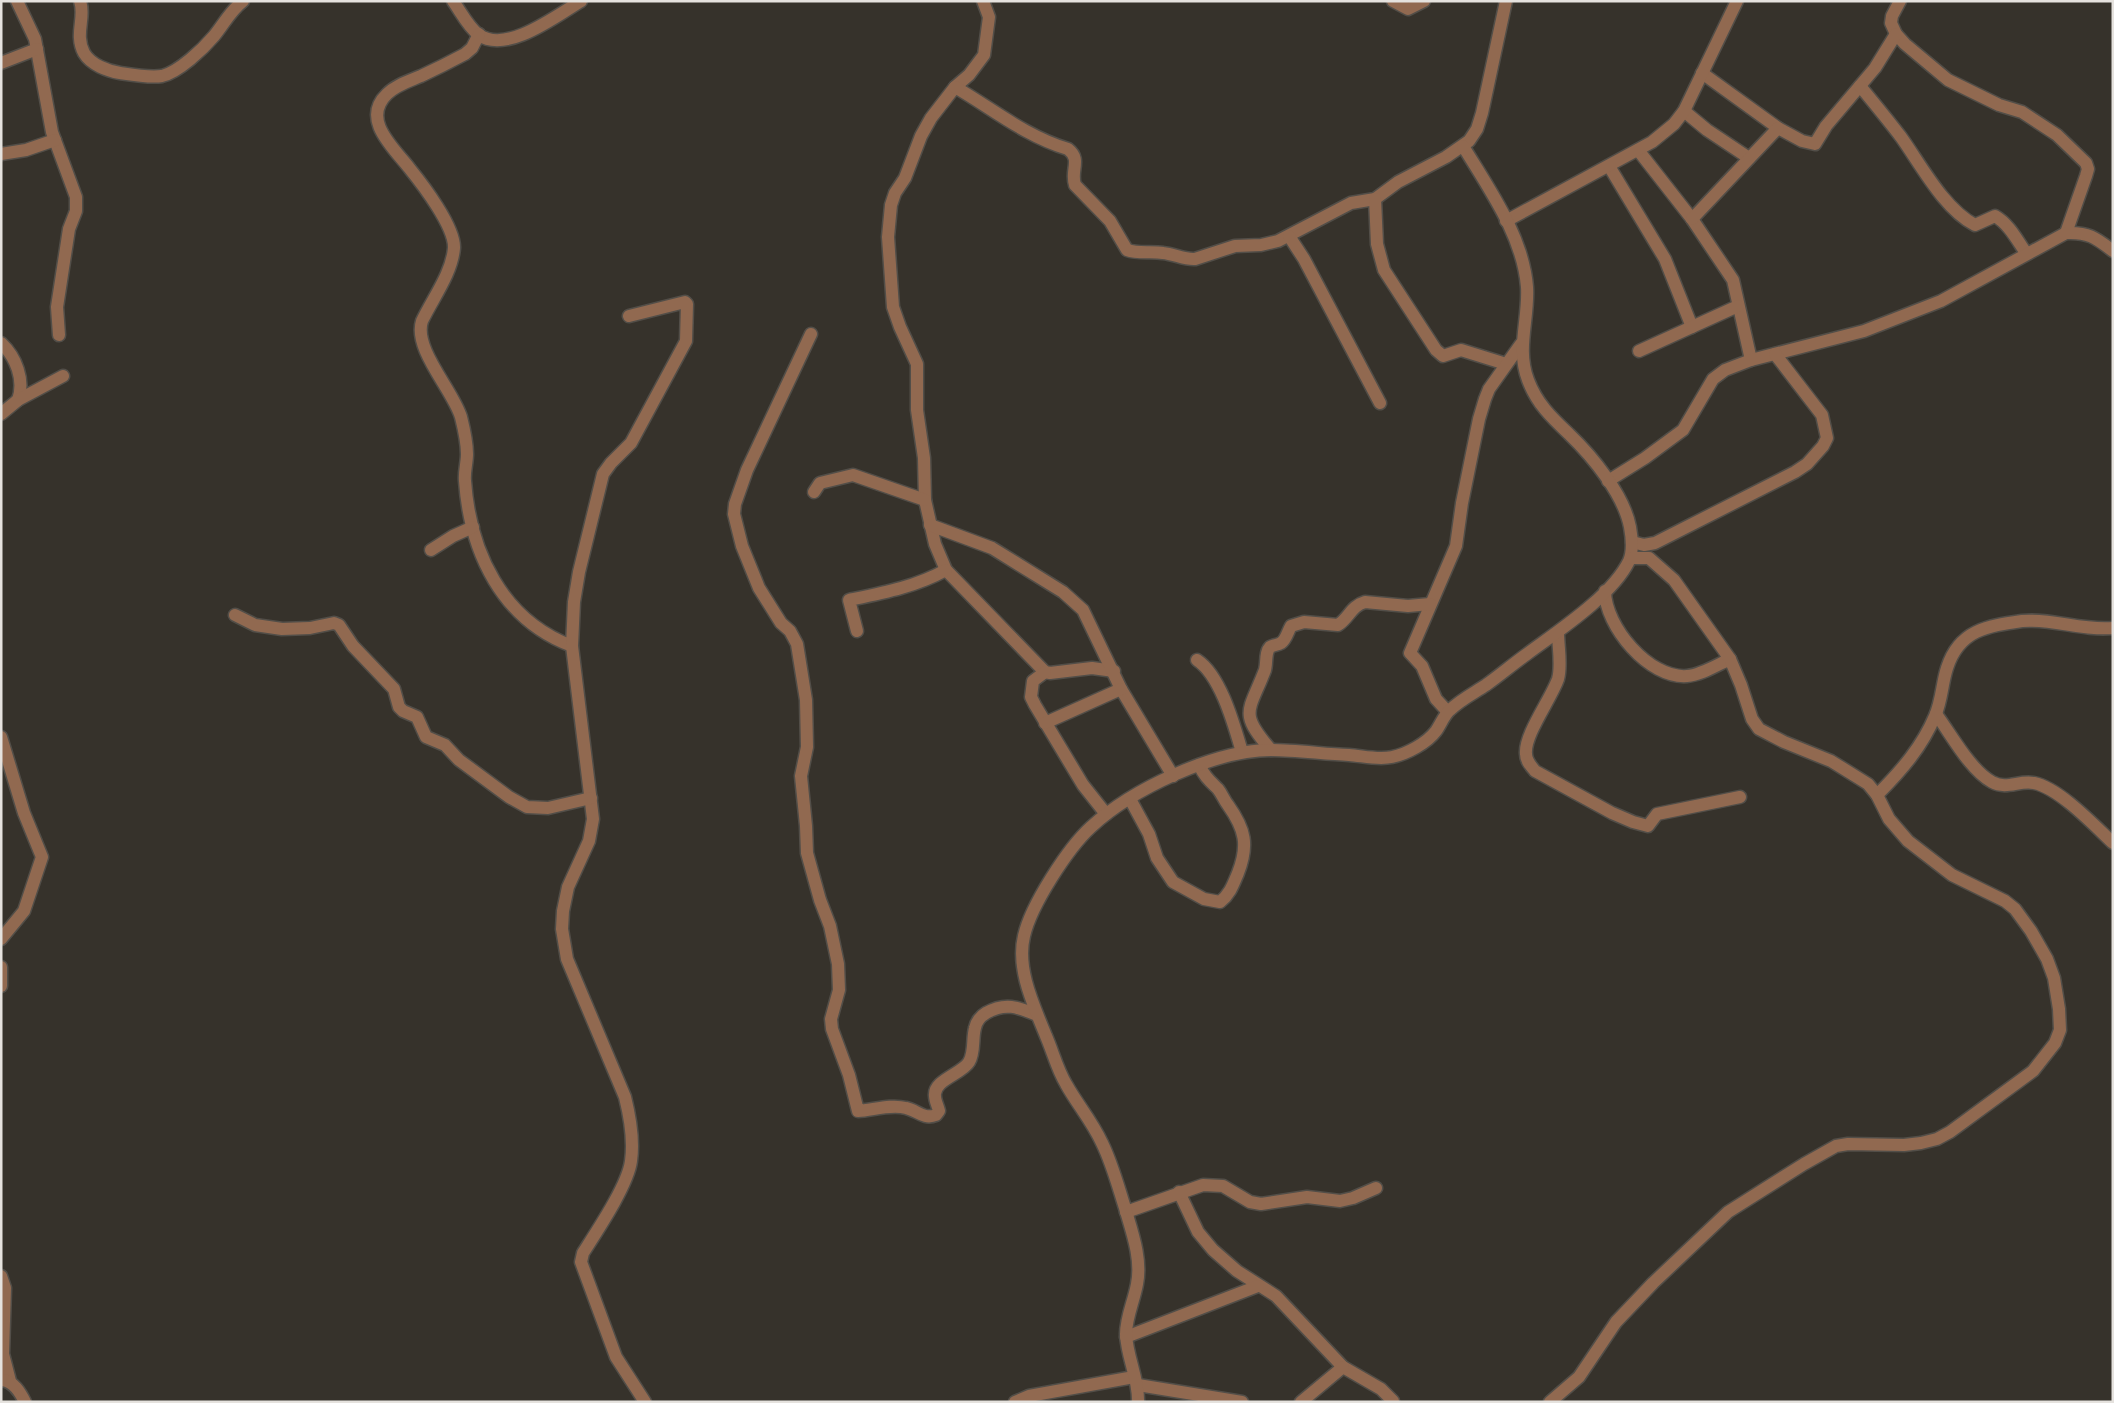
<svg xmlns="http://www.w3.org/2000/svg" width="2114" height="1403" font-family="Ubuntu,sans-serif">
<rect width="100%" height="100%" fill="#36322b"/>
<g fill="none" stroke-linecap="round" stroke-linejoin="round">
<g stroke="#524e48" stroke-width="15">
<g id="minor">
<polyline points="17,1 35,39 52,132 76,197 76,211 69,229 57,307 59,335"/>
<path d="M80,1C86,17 74,34 84,53C91,65 108,71 120,73C133,75 150,78 162,76C179,72 203,49 214,36C224,24 230,11 243,1"/>
<path d="M453,1C461,12 468,27 479,35C507,54 556,16 581,1"/>
<polyline points="983,1 989,17 984,55 969,75 955,87 931,118 921,136 905,178 895,193 891,205 888,237 893,307 900,327 917,364 917,410 924,458 925,500 935,544 946,570 1045,672 1050,673 1092,668 1114,671"/>
<polyline points="1393,1 1408,9 1424,1"/>
<polyline points="1900,1 1892,16 1891,23 1896,34 1905,44 1948,80 1999,105 2022,112 2057,135 2086,163 2088,169 2086,176 2066,233"/>
<path d="M479,34L472,48L465,54C450,62 436,69 421,76C409,81 396,85 387,94C360,120 395,149 410,169C423,185 455,227 454,248C452,273 433,298 422,321C413,349 453,390 461,417C464,429 467,442 467,454C467,463 464,472 465,481C470,552 502,620 572,646"/>
<polyline points="1,63 37,49"/>
<polyline points="1702,73 1778,128 1802,141 1815,144 1826,126 1875,68 1896,34"/>
<path d="M1860,86C1874,103 1888,120 1901,137C1921,165 1944,209 1975,225L1995,216C2009,224 2017,240 2026,253"/>
<path d="M955,87C993,109 1025,136 1068,149C1082,160 1070,170 1075,185L1110,221L1127,250C1138,254 1152,251 1163,253C1174,254 1185,260 1195,259L1235,246L1261,245L1278,241L1351,203L1375,199L1398,182L1446,157L1469,141L1477,129L1482,113L1506,1"/>
<polyline points="1684,111 1707,130 1749,158"/>
<polyline points="1638,150 1692,219 1733,280 1751,360"/>
<polyline points="1,154 26,150 55,140"/>
<polyline points="1609,166 1665,259 1692,327"/>
<polyline points="1375,199 1377,244 1384,270 1436,350 1443,356 1461,350 1506,364"/>
<polyline points="1692,219 1778,128"/>
<polyline points="1506,221 1652,142 1674,124 1684,111 1737,1"/>
<polyline points="1289,236 1304,259 1380,403"/>
<path d="M629,316L685,302L687,304L686,341L631,443L611,463L603,474L579,572L574,602L572,646L593,819L589,841L568,887L563,911L562,929L567,959L625,1097C630,1117 634,1140 631,1161C628,1185 597,1231 583,1253L581,1262L616,1357L645,1402"/>
<path d="M811,334L747,470L735,504L734,514L742,546L759,588L781,623L790,631L797,644L806,700L807,747L801,776L806,826L807,853L820,900L830,926L838,964L839,990L831,1019L832,1029L849,1075L858,1111C873,1110 891,1104 906,1108C917,1110 923,1120 936,1115L939,1111C938,1106 935,1101 935,1096C933,1080 962,1074 969,1062C975,1052 972,1039 975,1028C976,1022 981,1016 986,1013C1005,1002 1018,1007 1037,1015"/>
<path d="M1,343C16,357 25,380 18,400"/>
<polyline points="1639,351 1738,306"/>
<polyline points="1,414 18,400 63,376"/>
<path d="M1608,481L1645,458L1683,430L1713,379L1725,370L1751,360L1864,331L1941,301L2066,233C2089,232 2096,238 2113,251"/>
<polyline points="814,492 820,483 853,475 925,500"/>
<polyline points="930,525 992,548 1063,592 1083,610 1121,689 1173,776"/>
<polyline points="1632,542 1644,545 1655,543 1795,472 1807,464 1823,446 1827,438 1822,415 1775,354"/>
<polyline points="431,550 453,536 473,527"/>
<path d="M1605,591C1605,626 1649,679 1687,676C1701,675 1717,665 1730,659"/>
<polyline points="235,615 255,625 282,629 310,628 334,623 339,625 353,646 394,689 399,707 403,711 417,717 426,737 445,745 459,760 509,797 527,807 548,808 591,798"/>
<path d="M857,631L849,600C883,593 915,587 946,570"/>
<path d="M1558,632C1558,647 1562,665 1558,679C1551,699 1524,735 1526,754C1526,761 1531,766 1535,771L1612,813L1633,822L1648,826L1657,814L1740,797"/>
<path d="M1197,660C1221,676 1234,725 1242,752"/>
<polyline points="1045,672 1033,681 1031,697 1035,705 1083,785 1106,814"/>
<polyline points="1447,711 1436,699 1422,666 1410,653 1456,546 1462,503 1479,419 1485,399 1489,389 1521,344"/>
<path d="M1936,714C1951,734 1970,770 1992,782C2007,790 2019,780 2034,783C2059,788 2094,825 2113,843"/>
<polyline points="1045,723 1121,689"/>
<polyline points="1,737 24,813 42,857 24,911 1,939"/>
<path d="M1271,750C1238,712 1249,712 1265,670C1267,663 1265,652 1270,647C1273,645 1278,645 1281,643C1286,640 1288,631 1291,626L1304,622L1338,625C1349,618 1351,606 1365,602L1408,606L1430,604"/>
<path d="M1877,795C1901,771 1922,747 1935,716C1942,700 1942,683 1947,668C1959,630 1987,626 2022,621C2052,618 2082,631 2113,628"/>
<path d="M1130,799L1149,834L1157,858L1173,882L1204,899L1220,902C1230,894 1233,885 1238,873C1249,845 1245,829 1228,805C1224,800 1222,794 1218,789C1209,780 1205,777 1199,765"/>
<polyline points="1,967 1,986"/>
<polyline points="1179,1192 1198,1232 1213,1250 1237,1271 1276,1296 1343,1367 1381,1389 1393,1401"/>
<polyline points="1126,1212 1203,1185 1223,1186 1250,1202 1261,1204 1307,1197 1340,1201 1353,1198 1376,1188"/>
<polyline points="1,1276 5,1288 3,1354 10,1381"/>
<polyline points="1126,1337 1258,1286"/>
<path d="M3,1380C14,1382 20,1392 25,1402"/>
<polyline points="1138,1385 1242,1402"/>
<polyline points="1015,1402 1029,1396 1134,1377"/>
<path d="M1138,1402C1139,1379 1127,1358 1126,1334C1126,1317 1134,1301 1137,1284C1142,1259 1132,1232 1125,1208C1118,1186 1112,1163 1102,1143C1092,1121 1077,1104 1066,1084C1057,1069 1053,1052 1046,1036C1034,1006 1016,969 1024,936C1031,905 1068,848 1091,827C1132,789 1215,750 1271,750C1297,750 1323,754 1349,755C1363,756 1378,760 1392,757C1407,754 1427,743 1436,731C1441,724 1444,715 1450,710C1460,700 1474,693 1486,685C1500,675 1513,664 1527,654C1558,631 1612,596 1629,561C1633,552 1632,538 1630,527C1624,495 1593,457 1569,434C1552,418 1537,404 1528,380C1516,349 1529,319 1527,287C1523,236 1489,189 1463,146"/>
<polyline points="1301,1402 1343,1367"/>
<polyline points="1550,1402 1579,1377 1616,1322 1653,1283 1728,1212 1804,1164 1836,1146 1848,1144 1904,1145 1921,1143 1937,1139 1950,1132 2033,1071 2055,1043 2060,1030 2059,1009 2054,978 2047,959 2031,931 2015,909 2005,901 1952,875 1908,841 1889,819 1877,795 1868,784 1831,761 1784,742 1759,729 1752,719 1741,685 1730,659 1674,580 1649,558 1631,558"/>
</g>
</g>
<use href="#minor" stroke="#916950" stroke-width="12"/>
</g>
<rect width="2114" height="1403" fill="none" stroke="#e5e2de" stroke-width="5"/>
</svg>
